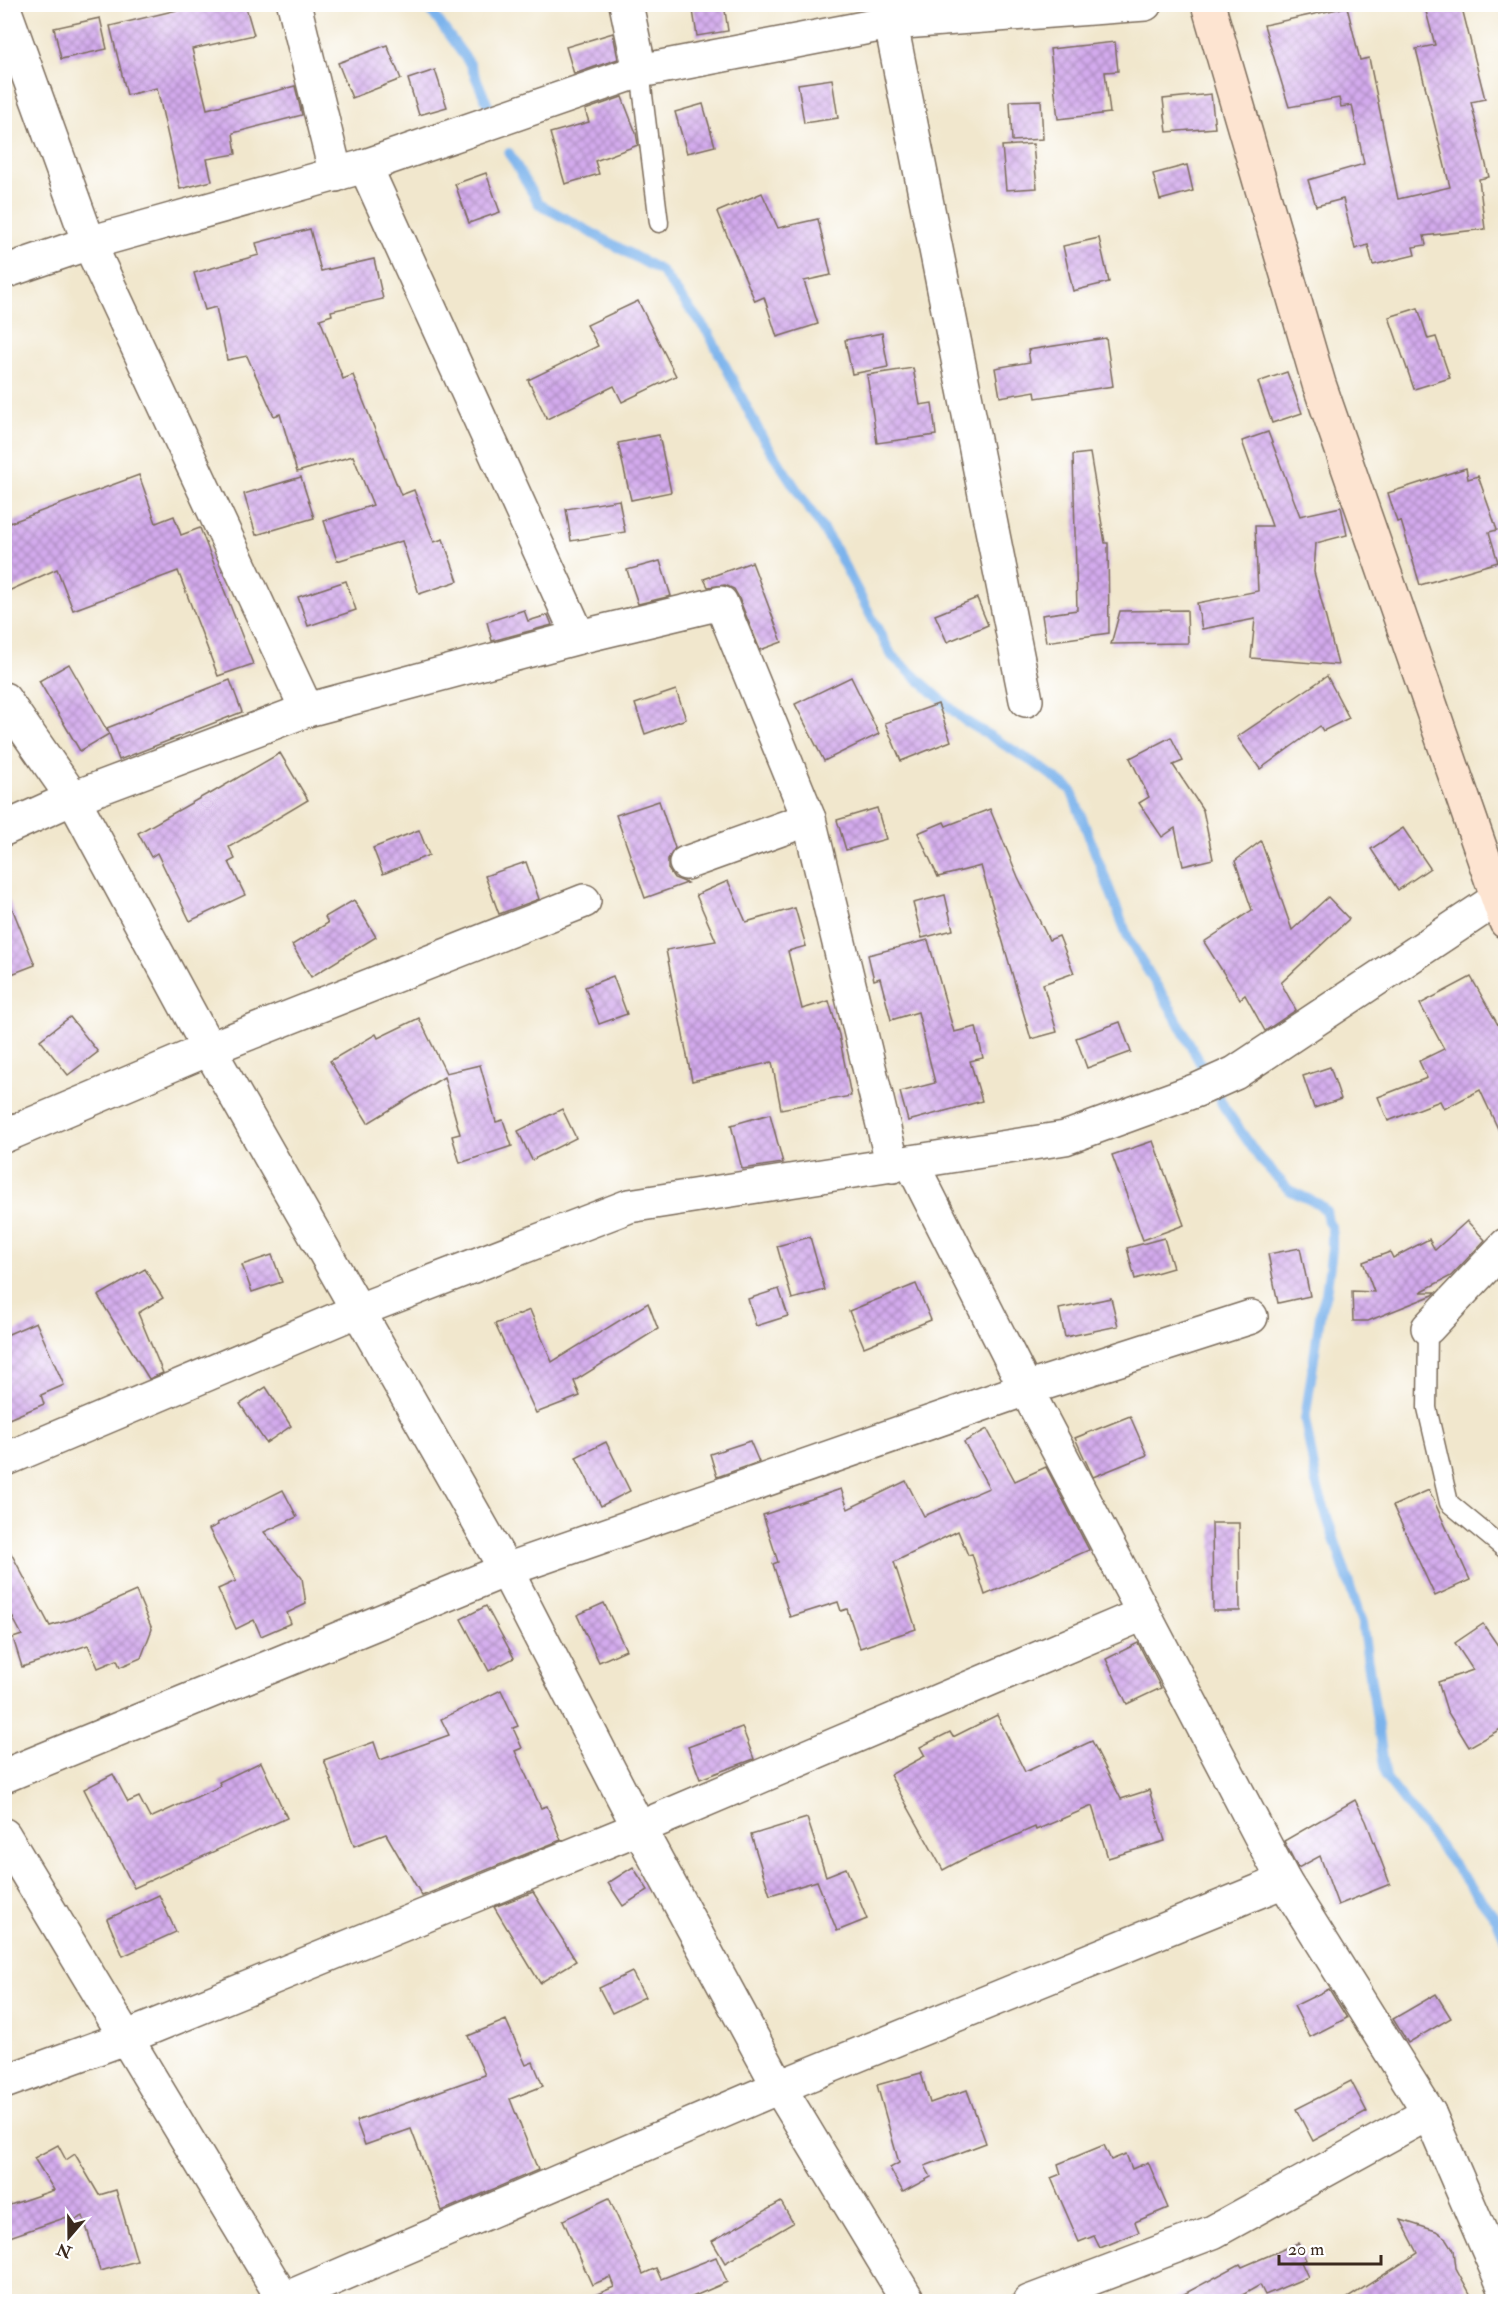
<svg xmlns="http://www.w3.org/2000/svg" width="1510" height="2306" font-family="'IM FELL Double Pica',serif">
<defs>
<pattern id="building-cross-hatch" width="8" height="8" patternUnits="userSpaceOnUse" patternTransform="scale(1.5)"><rect width="8" height="8" fill="#d3aaed"/><path d="M0 0l8 8M0 8l8-8" fill="none" stroke="#ac8bbf"/></pattern>
</defs>
<rect width="100%" height="100%" fill="#fff"/>
<filter id="ink" filterUnits="userSpaceOnUse"><feTurbulence type="fractalNoise" baseFrequency=".0167" numOctaves="2"/><feDisplacementMap in="SourceGraphic" scale="12" xChannelSelector="R" yChannelSelector="G"/><feConvolveMatrix kernelMatrix="1 2 1 2 8 2 1 2 1" color-interpolation-filters="sRGB"/></filter>
<filter id="wash" filterUnits="userSpaceOnUse"><feTurbulence type="fractalNoise" baseFrequency=".008" numOctaves="4" result="noise"/><feDisplacementMap in="SourceGraphic" scale="24" xChannelSelector="R" yChannelSelector="G"/><feGaussianBlur stdDeviation="1.35" result="paint"/><feColorMatrix in="noise" values="0 0 0 0 0 0 0 0 0 0 0 0 0 0 0 0 0 1.4 0 .05"/><feComposite in="paint" operator="in"/></filter>
<g filter="url(#wash)">
<rect width="100%" height="100%" fill="#f1e7cd"/>
<g fill="none" stroke-linecap="round" stroke-linejoin="round">
<g stroke="#7cb3ec" stroke-width="10">
<polyline points="426,4 470,64 489,108"/>
<polyline points="509,153 539,204 661,271 709,334 762,437 835,548 892,656 964,720 1039,766 1071,790 1129,940 1171,1009 1224,1107 1260,1159 1289,1190 1319,1204 1326,1211 1328,1222 1332,1228 1332,1249 1326,1294 1321,1309 1305,1420 1318,1490 1362,1623 1386,1778 1496,1919 1506,1941"/>
</g>
</g>
<g id="blocks">
<g fill="url(#building-cross-hatch)">
<polygon points="202,4 245,4 254,35 192,49 207,109 295,86 302,115 233,133 236,154 207,159 212,181 180,189 157,88 127,95 110,26"/>
<polygon points="692,4 724,4 728,31 697,36"/>
<polygon points="1424,4 1461,4 1485,99 1471,102 1489,177 1479,179 1485,229 1424,236 1426,245 1413,247 1415,255 1373,265 1368,245 1355,249 1343,199 1316,206 1308,180 1364,164 1352,105 1341,107 1339,98 1289,107 1264,25 1347,7 1360,60 1369,58 1398,199 1450,187 1416,49 1435,45"/>
<polygon points="100,18 107,49 61,59 54,28"/>
<polygon points="613,33 618,59 574,74 566,47"/>
<polygon points="1115,42 1118,71 1105,72 1110,113 1058,119 1050,49"/>
<polygon points="387,45 401,79 352,98 338,63"/>
<polygon points="435,70 447,107 419,115 408,79"/>
<polygon points="832,79 838,118 804,123 798,84"/>
<polygon points="1211,94 1215,128 1167,132 1163,99"/>
<polygon points="622,97 636,133 638,145 595,161 599,174 565,184 550,133 589,122 585,110"/>
<polygon points="1041,100 1043,139 1012,141 1010,101"/>
<polygon points="703,104 715,146 687,153 675,112"/>
<polygon points="1033,144 1037,188 1006,190 1002,146"/>
<polygon points="1187,165 1193,191 1160,200 1153,174"/>
<polygon points="486,173 500,212 469,223 455,184"/>
<polygon points="762,193 778,228 818,219 831,275 804,281 818,324 777,337 764,297 755,301 717,212"/>
<polygon points="310,229 321,271 374,259 383,299 331,311 332,315 320,319 343,379 353,375 401,495 414,490 434,542 443,539 458,581 419,594 402,541 337,561 324,521 373,505 353,456 297,472 280,414 274,416 247,356 227,360 216,307 205,310 194,273 259,255 256,243"/>
<polygon points="1099,238 1109,282 1073,291 1063,246"/>
<polygon points="638,301 676,376 622,402 614,386 547,419 528,380 598,346 587,325"/>
<polygon points="1418,308 1428,339 1436,337 1450,378 1414,389 1389,317"/>
<polygon points="882,333 888,367 852,374 845,340"/>
<polygon points="1106,338 1113,386 1036,398 1035,391 1000,397 995,368 1030,362 1028,350"/>
<polygon points="913,368 920,405 932,403 936,435 877,443 867,375"/>
<polygon points="1287,372 1302,413 1272,423 1258,382"/>
<polygon points="1268,432 1300,516 1341,507 1347,535 1316,543 1314,572 1338,665 1251,658 1255,619 1202,629 1197,603 1258,591 1255,526 1272,526 1242,441"/>
<polygon points="659,435 671,492 631,500 618,443"/>
<polygon points="1090,453 1105,543 1108,543 1109,633 1046,642 1042,615 1077,610 1073,455"/>
<polygon points="1466,468 1468,479 1478,476 1497,530 1489,532 1498,562 1420,585 1401,521 1397,522 1388,493"/>
<polygon points="139,475 156,523 174,516 181,535 200,528 253,664 218,676 178,571 73,610 57,569 4,593 4,525"/>
<polygon points="301,477 314,518 256,535 244,494"/>
<polygon points="619,500 625,532 571,541 566,509"/>
<polygon points="660,561 671,596 638,604 627,570"/>
<polygon points="752,562 782,642 760,650 738,596 734,589 725,585 708,587 704,579"/>
<polygon points="346,581 356,610 308,626 298,597"/>
<polygon points="977,598 988,625 947,642 935,615"/>
<polygon points="524,610 528,621 548,615 552,625 492,641 487,622"/>
<polygon points="1187,610 1188,643 1111,644 1120,611"/>
<polygon points="69,664 109,734 80,751 39,681"/>
<polygon points="1327,676 1349,718 1323,731 1320,726 1260,769 1237,737"/>
<polygon points="851,677 879,734 824,761 795,704"/>
<polygon points="230,680 242,712 119,760 107,728"/>
<polygon points="676,690 686,719 645,734 635,704"/>
<polygon points="938,704 951,741 901,761 885,723"/>
<polygon points="1171,737 1183,761 1173,765 1203,810 1213,859 1183,866 1175,828 1162,837 1139,803 1149,797 1130,758"/>
<polygon points="280,753 308,800 229,847 235,859 229,862 245,895 190,921 157,853 151,857 138,833 209,793 210,794"/>
<polygon points="659,801 675,848 668,859 668,869 674,878 687,883 645,898 616,815"/>
<polygon points="877,808 886,839 846,850 837,820"/>
<polygon points="990,809 1018,877 1049,940 1059,936 1074,973 1043,984 1057,1032 1031,1039 981,866 938,877 918,833 944,822 946,826"/>
<polygon points="1403,828 1430,868 1398,890 1371,849"/>
<polygon points="419,830 429,855 383,874 373,848"/>
<polygon points="1261,841 1292,930 1328,897 1349,919 1281,983 1296,1010 1265,1031 1245,995 1240,999 1204,942 1252,910 1235,861"/>
<polygon points="526,862 539,899 499,914 485,876"/>
<polygon points="728,881 746,922 795,908 806,946 788,951 802,1009 829,1001 839,1035 851,1096 781,1109 772,1062 692,1081 666,950 716,941 696,895"/>
<polygon points="4,893 6,893 35,965 4,977"/>
<polygon points="945,895 953,930 922,938 913,903"/>
<polygon points="354,900 376,937 311,977 292,945 328,923 325,917"/>
<polygon points="928,940 954,1032 976,1027 983,1058 970,1061 982,1101 908,1121 900,1092 935,1083 918,1012 891,1020 880,978 874,980 868,955"/>
<polygon points="613,976 627,1014 599,1024 585,987"/>
<polygon points="1471,977 1506,1039 1506,1146 1480,1090 1444,1109 1440,1101 1388,1121 1378,1097 1427,1078 1419,1061 1444,1049 1420,1004"/>
<polygon points="70,1017 98,1052 68,1075 40,1040"/>
<polygon points="419,1018 446,1073 480,1065 496,1122 503,1120 512,1146 460,1163 452,1136 460,1134 444,1077 368,1123 330,1061 376,1034 378,1038"/>
<polygon points="1120,1022 1131,1052 1087,1068 1076,1038"/>
<polygon points="1330,1067 1341,1099 1314,1108 1303,1076"/>
<polygon points="562,1109 576,1138 532,1160 518,1131"/>
<polygon points="770,1114 783,1163 742,1169 731,1125"/>
<polygon points="1153,1141 1184,1225 1143,1240 1112,1155"/>
<polygon points="1467,1221 1485,1240 1451,1276 1420,1292 1436,1292 1433,1295 1368,1321 1353,1321 1352,1291 1374,1292 1363,1262 1390,1252 1393,1258 1429,1239 1435,1250"/>
<polygon points="810,1237 825,1290 792,1299 777,1246"/>
<polygon points="1164,1238 1173,1268 1135,1279 1127,1248"/>
<polygon points="1300,1248 1310,1296 1278,1303 1268,1254"/>
<polygon points="272,1255 282,1282 252,1292 242,1265"/>
<polygon points="145,1269 163,1298 138,1313 163,1373 149,1379 98,1296"/>
<polygon points="916,1284 931,1320 864,1347 849,1311"/>
<polygon points="779,1289 788,1316 756,1326 748,1299"/>
<polygon points="1111,1298 1118,1326 1065,1337 1059,1309"/>
<polygon points="648,1303 658,1329 574,1381 580,1396 536,1413 495,1324 530,1310 552,1362"/>
<polygon points="36,1322 64,1385 41,1395 44,1404 4,1421 4,1336"/>
<polygon points="266,1387 291,1426 266,1443 240,1404"/>
<polygon points="1130,1416 1147,1455 1093,1477 1075,1438"/>
<polygon points="987,1429 1015,1481 1046,1467 1089,1550 985,1595 972,1554 968,1555 958,1531 894,1562 916,1629 860,1648 847,1609 841,1611 838,1602 790,1617 773,1564 778,1562 763,1515 841,1489 848,1509 906,1481 924,1516 989,1488 964,1442"/>
<polygon points="750,1441 759,1462 717,1477 710,1454"/>
<polygon points="606,1442 630,1491 601,1506 576,1457"/>
<polygon points="283,1490 297,1517 264,1532 302,1578 306,1604 287,1613 291,1623 261,1636 254,1620 236,1629 218,1589 236,1581 209,1529 218,1525 217,1523"/>
<polygon points="1429,1490 1470,1580 1435,1596 1393,1506"/>
<polygon points="1212,1523 1239,1523 1240,1611 1213,1611"/>
<polygon points="4,1540 50,1626 73,1619 136,1591 152,1629 141,1658 120,1667 117,1660 98,1668 88,1645 22,1667 13,1638 22,1635 4,1601"/>
<polygon points="604,1603 626,1650 599,1662 577,1615"/>
<polygon points="486,1606 514,1658 489,1671 461,1619"/>
<polygon points="1483,1624 1506,1657 1506,1726 1469,1747 1447,1711 1438,1682 1473,1670 1455,1643"/>
<polygon points="1138,1643 1161,1688 1127,1704 1106,1659"/>
<polygon points="501,1690 518,1726 513,1728 522,1748 515,1751 541,1808 547,1806 561,1840 422,1896 386,1834 354,1846 324,1760 374,1742 380,1760 449,1735 441,1719"/>
<polygon points="997,1715 1025,1772 1092,1741 1121,1799 1149,1790 1165,1841 1108,1858 1092,1806 1036,1830 1035,1827 969,1856 943,1870 890,1775 925,1756 920,1747 950,1732 953,1737"/>
<polygon points="742,1727 754,1759 700,1779 688,1747"/>
<polygon points="261,1762 287,1818 134,1888 84,1789 113,1774 128,1802 139,1797 150,1818 221,1786 219,1782"/>
<polygon points="1355,1800 1366,1821 1390,1884 1338,1905 1320,1856 1298,1868 1284,1841"/>
<polygon points="807,1818 826,1876 846,1868 867,1919 837,1931 817,1881 770,1895 751,1835"/>
<polygon points="633,1867 648,1890 623,1906 608,1883"/>
<polygon points="533,1892 576,1961 540,1983 494,1907"/>
<polygon points="159,1895 176,1932 123,1956 107,1919"/>
<polygon points="632,1972 645,1997 612,2013 599,1988"/>
<polygon points="1329,1989 1347,2018 1310,2037 1294,2006"/>
<polygon points="1436,1994 1451,2018 1408,2043 1393,2019"/>
<polygon points="506,2020 526,2065 533,2062 543,2086 510,2099 538,2170 442,2211 411,2129 365,2145 356,2121 485,2075 468,2036"/>
<polygon points="921,2073 930,2103 967,2090 986,2143 925,2166 931,2177 903,2192 890,2168 899,2163 877,2085"/>
<polygon points="1351,2081 1367,2112 1313,2141 1296,2109"/>
<polygon points="58,2145 66,2160 75,2154 99,2195 116,2190 137,2261 100,2271 83,2216 73,2221 70,2216 4,2239 4,2207 54,2190 34,2158"/>
<polygon points="1104,2145 1111,2160 1126,2154 1132,2169 1148,2162 1168,2208 1135,2222 1139,2232 1100,2248 1094,2236 1079,2242 1051,2178 1061,2174 1058,2164"/>
<polygon points="609,2198 643,2274 656,2268 661,2279 716,2257 727,2282 683,2301 581,2301 614,2287 610,2277 592,2285 563,2220"/>
<polygon points="781,2202 793,2223 725,2263 712,2241"/>
<polygon points="1401,2220 1436,2231 1447,2239 1454,2250 1456,2268 1474,2301 1343,2301 1418,2253"/>
<polygon points="1298,2243 1306,2260 1301,2262 1308,2277 1265,2295 1260,2285 1232,2301 1171,2301 1240,2264 1242,2267"/>
</g>
</g>
</g>
<g filter="url(#ink)">
<use href="#blocks" fill-opacity="0" stroke="#7b6c5b" stroke-width="1.5"/>
<g fill="none" stroke-linecap="round" stroke-linejoin="round">
<g stroke="#7b6c5b" stroke-width="21">
<g id="lane">
<polyline points="640,71 659,223"/>
<polyline points="1428,1328 1427,1408 1449,1503 1506,1550"/>
</g>
</g>
<g stroke="#7b6c5b" stroke-width="36">
<g id="street">
<polyline points="294,4 336,175"/>
<polyline points="626,4 640,71"/>
<polyline points="887,4 1026,700"/>
<polyline points="4,8 89,243 307,710"/>
<polyline points="365,166 579,637"/>
<polyline points="4,272 89,243 365,166 640,71 890,23 1145,4"/>
<polyline points="4,699 73,798 209,1049 506,1570 639,1828 779,2087 909,2302"/>
<polyline points="4,829 73,798 307,710 579,637 721,603 809,819 893,1166"/>
<polyline points="686,863 809,819"/>
<polyline points="4,1136 209,1049 584,901"/>
<polyline points="911,1162 1026,1389 1284,1881 1429,2113 1506,2291"/>
<polyline points="1428,1328 1506,1245"/>
<polyline points="4,1460 359,1310 629,1206 1065,1138 1197,1090 1235,1073 1506,893"/>
<polyline points="4,1776 506,1570 1026,1389 1251,1317"/>
<polyline points="4,1835 285,2302"/>
<polyline points="4,2082 125,2038 639,1828 1143,1614"/>
<polyline points="278,2302 779,2087 1284,1881"/>
<polyline points="1029,2302 1213,2232 1429,2113"/>
</g>
</g>
<g stroke="#7b6c5b" stroke-width="36">
<polyline id="secondary" points="1208,4 1319,384 1506,922"/>
</g>
<use href="#lane" stroke="#fff" stroke-width="18"/>
<use href="#street" stroke="#fff" stroke-width="33"/>
<use href="#secondary" stroke="#fde4d1" stroke-width="33"/>
</g>
</g>
<rect width="1510" height="2306" fill="none" stroke="#fff" stroke-width="24"/>
<g transform="translate(69 2237) rotate(200)" stroke="#ffffff" stroke-width="4.5" paint-order="stroke">
<path d="M0-4.5L10 22L0 15L-10 22Z" fill="#3b2a1e"/>
<text y="-9" font-size="16" font-weight="bold" text-anchor="middle" fill="#3b2a1e">N</text>
</g>
<path d="M1279 2255v9h102v-9" fill="none" stroke="#3b2a1e" stroke-width="3"/>
<text x="1288" y="2255" font-size="18" fill="#3b2a1e" stroke="#ffffff" stroke-width="4.5" paint-order="stroke">20 m</text>
</svg>
